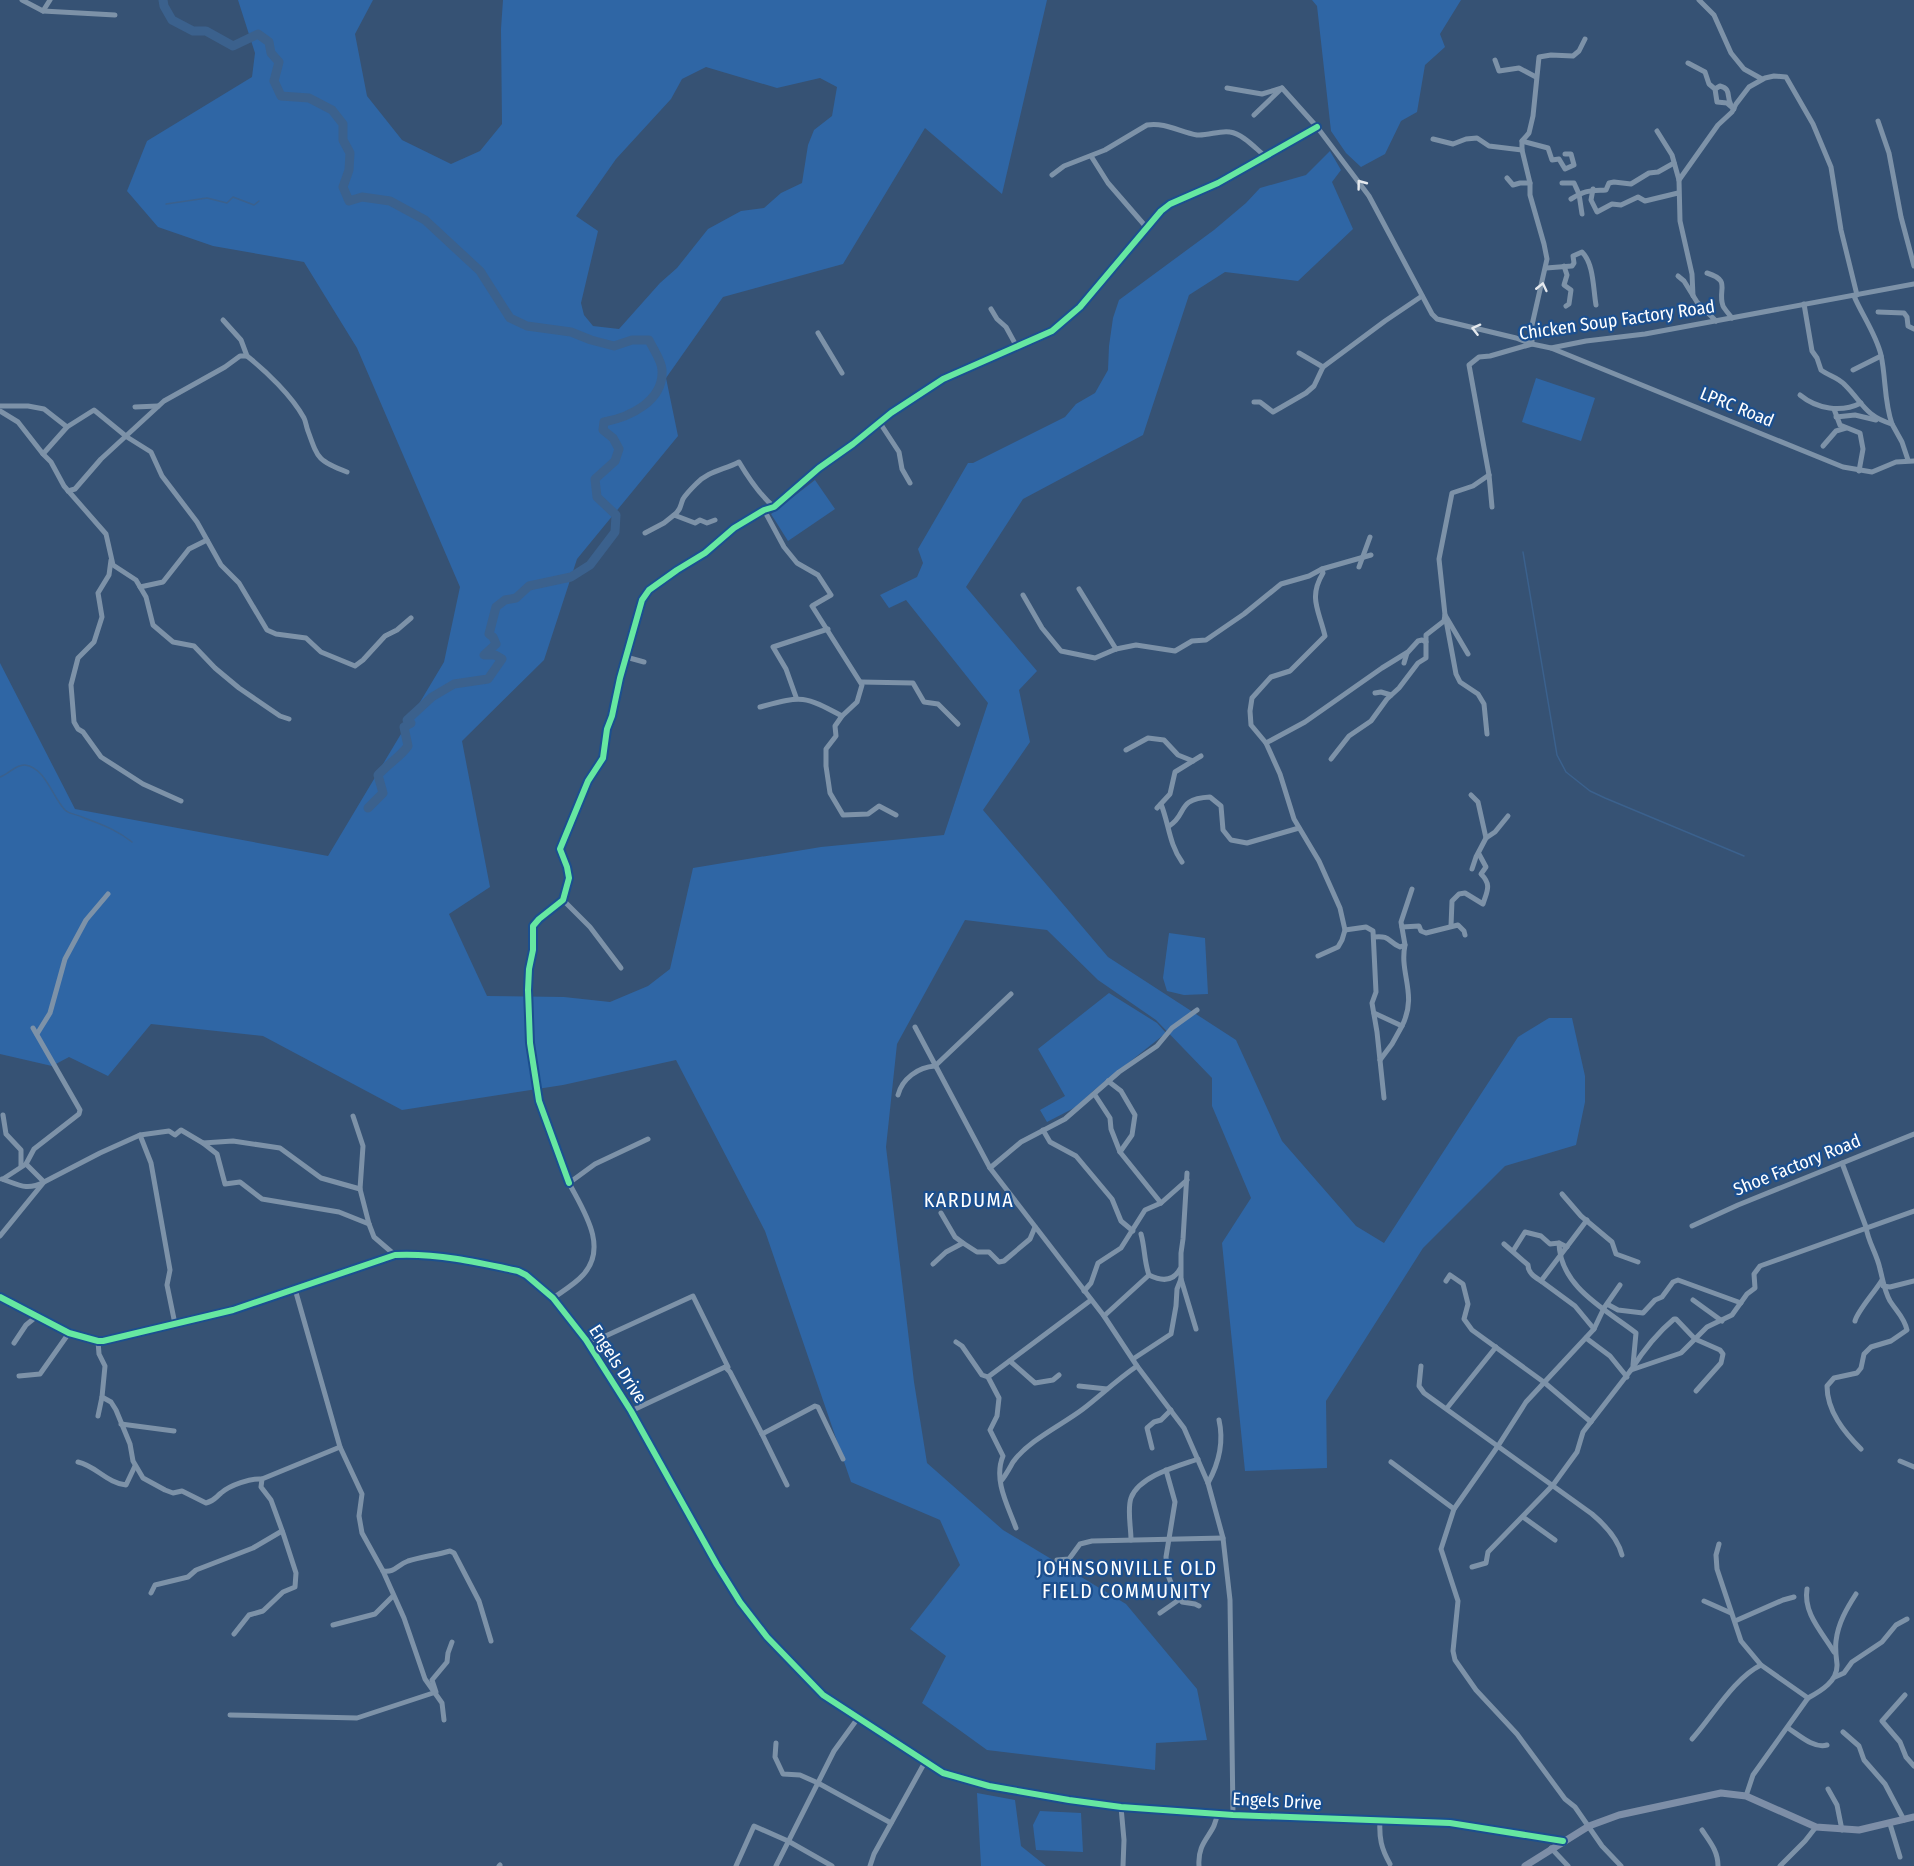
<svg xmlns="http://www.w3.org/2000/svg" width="1914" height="1866" font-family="'Fira Sans Condensed',sans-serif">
<rect width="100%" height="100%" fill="#365274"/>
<g fill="#2f66a5" fill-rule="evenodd">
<path d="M238,0H373L355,34L367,96L402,140L451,164L480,151L502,124L501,29L503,0H1047L1002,194L925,128L843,264L723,297L666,378L678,436L577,559L544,660L462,741L490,887L449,914L487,996L564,997L610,1002L648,986L670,969L693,868L821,847L944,835L988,703L906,600L889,608L880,595L917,577L923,563L918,549L968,463H973L1065,417L1076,404L1095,393L1108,370L1109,346L1113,318L1119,300L1214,230L1246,203L1260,188L1306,175L1330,151L1341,170L1332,182L1353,229L1298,281L1225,272L1189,295L1143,435L1023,499L966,587L1037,671L1019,690L1030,742L983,810L1108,957L1236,1040L1282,1141L1356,1226L1384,1243L1518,1037L1549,1018H1572L1585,1076V1102L1576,1145L1505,1166L1423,1248L1326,1401L1327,1468L1245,1471L1222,1243L1251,1198L1212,1106V1078L1156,1020L1098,980L1047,930L965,920L897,1044L886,1147L914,1382L927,1463L1003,1530L1126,1604L1197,1689L1207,1740L1156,1743L1155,1770L987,1750L922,1703L946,1656L910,1629L960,1565L940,1520L851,1482L765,1231L676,1060L563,1085L402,1110L263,1036L151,1024L108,1076L69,1057L52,1066L0,1054V663L75,809L328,856L444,662L460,587L357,348L304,262L213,246L158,227L127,191L147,141L252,77L255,53ZM706,67L777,88L820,78L837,87L832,116L814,130L808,145L802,183L781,193L764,208L741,211L708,229L677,268L660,283L619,329L593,326L584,315L581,303L598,231L576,216L616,159L671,99L682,79Z"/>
<polygon points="1312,0 1461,0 1440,34 1445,47 1425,65 1417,112 1401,121 1385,154 1361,167 1346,153 1331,131 1317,6"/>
<polygon points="1536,378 1595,398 1581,441 1522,422"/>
<polygon points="815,480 835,509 788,541 771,514"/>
<polygon points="1169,933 1205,938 1208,994 1184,995 1167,991 1163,978"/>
<polygon points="1109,993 1157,1023 1166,1033 1093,1091 1076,1107 1047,1122 1040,1110 1065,1096 1038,1049"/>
<polygon points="977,1793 1015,1800 1021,1846 1046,1866 981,1866"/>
<polygon points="1040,1811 1081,1813 1083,1852 1036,1850 1033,1825"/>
</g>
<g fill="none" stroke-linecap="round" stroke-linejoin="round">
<g stroke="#3b618d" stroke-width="1.5">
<polyline points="166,204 207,198 227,203 233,197 254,205 259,201"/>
<polyline points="1523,552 1557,755 1566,772 1590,791 1605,798 1744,856"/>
<path d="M0,777C9,774 16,764 25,765C46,768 52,797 65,810C69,814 76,814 82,817C100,824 116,829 132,842"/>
</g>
<path stroke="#3b618d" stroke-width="9" d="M163,0L164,6L172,20L193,31H206L233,46L258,34L269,42L271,53L279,62L274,81L281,96L309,98L332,110L343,124V140L350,153L349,170L343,187L349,201L362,197L390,201L425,220L480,271L510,318L527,326L571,332L591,340L614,346L632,340H649C653,349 662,361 662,370C664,401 630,417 604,422L603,430L613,438L619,449L615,461L595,479L597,497L616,515L615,532L590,565L571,577L529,586L516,598L505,600L496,607L489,634L493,637L496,644L484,655H495L502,659L488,679L454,684L432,697L407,720L411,723L404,727L408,746C400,757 388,764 378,775L383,793L368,808"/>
<g stroke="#7d92a8" stroke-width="5">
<polyline points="22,0 43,11 115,15"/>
<polyline points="1699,0 1714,15 1731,53 1744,69 1762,79"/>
<polyline points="43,11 50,0"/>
<polyline points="1495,60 1499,71 1519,68 1536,77"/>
<polyline points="1688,63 1705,72 1709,84 1715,89 1717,102 1727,103 1734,109"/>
<polyline points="1227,88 1262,94 1282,88"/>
<polyline points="1282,88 1317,127 1369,196 1432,314 1437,319 1516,338 1532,344 1532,325 1547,259 1544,244 1530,195 1530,183 1522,150 1522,141 1529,133 1533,116 1539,57 1551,55 1573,56 1579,51 1585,39"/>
<path d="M1715,89L1720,86C1732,89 1726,97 1731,105"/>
<polyline points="1254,115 1281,89"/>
<polyline points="1878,121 1889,153 1901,217 1914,266"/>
<polyline points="1657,131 1672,155 1679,180 1680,221 1692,274 1693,296"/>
<polyline points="1433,139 1453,144 1466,139 1477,138 1489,146 1522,150"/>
<polyline points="1522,141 1548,148 1552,160 1559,159 1565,169 1574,165 1571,154 1565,154"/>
<polyline points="1091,156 1108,183 1147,228"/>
<path d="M1052,175L1064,166L1105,150L1147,125C1165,122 1180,132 1197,135C1208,136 1220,130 1230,132C1243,134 1256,149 1265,156"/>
<polyline points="1507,178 1513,185 1520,183 1530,183"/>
<polyline points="1679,180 1718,125 1732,112 1736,104 1749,87 1765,78 1774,76 1786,77 1813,124 1831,167 1841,230 1857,295"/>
<polyline points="1562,183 1574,183 1579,194 1582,214"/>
<polyline points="1593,189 1591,200 1597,212 1612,204 1621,205 1638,197 1645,201 1678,193"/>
<path d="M1571,199C1586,190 1588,191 1606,190L1609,183L1614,182L1631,184L1649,173L1658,172L1674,163"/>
<polyline points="1564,266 1567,275 1564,285 1571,290 1569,304 1566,306"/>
<path d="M1546,268L1572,266L1574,263L1573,256L1582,252C1594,264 1593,288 1596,305"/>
<path d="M1707,273C1732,281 1717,289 1723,306C1725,310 1729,314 1732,318"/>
<polyline points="1678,276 1684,281 1697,302 1716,321"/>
<path d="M1854,296C1862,315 1876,334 1881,355C1886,378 1884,401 1892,424"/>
<path d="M1804,304L1812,351L1817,358L1821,370C1829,376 1838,377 1845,385C1863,403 1865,416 1892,424L1902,442L1908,460"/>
<polyline points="991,309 997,319 1006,327 1017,347"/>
<polyline points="1878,312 1904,313 1907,317 1908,326 1914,329"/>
<polyline points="223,320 241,340 247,356"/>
<polyline points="818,333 842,373"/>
<polyline points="1551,348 1843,467 1872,472 1896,462 1914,461"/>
<polyline points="1299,353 1323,367"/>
<polyline points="1853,370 1881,356"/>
<path d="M1800,395C1817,409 1841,413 1861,403"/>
<polyline points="1254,402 1260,402 1273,412 1306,393 1314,386 1323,367 1385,321 1422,296"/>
<polyline points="0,406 28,406 44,409 67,427"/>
<polyline points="135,407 158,406"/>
<polyline points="1834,409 1840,425 1860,433 1863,449 1859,471"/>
<polyline points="0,411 18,422 43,454 51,462 64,486 106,534 113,565 136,580 146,597 153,625 173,642 194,646 215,668 239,688 280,716 289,719"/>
<polyline points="1836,417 1855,415 1876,420"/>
<polyline points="880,423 899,452 902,469 910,483"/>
<polyline points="1823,446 1836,431 1846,428"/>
<polyline points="43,454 67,427 94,410 127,437 151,452 162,476 197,522 221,565 239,583 267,630 276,634 306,638 321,652 355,666 363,660 385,636 397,630 411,618"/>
<path d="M68,491L75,489L101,459L164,401L225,367L240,356H247C266,371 292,396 304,418C306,422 306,426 308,431C318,459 318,461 347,472"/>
<polyline points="1492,507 1489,475 1469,365 1479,357 1490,356 1532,344 1551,348 1586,341 1645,334 1914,284"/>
<path d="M674,515C681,510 680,506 683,499C686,494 692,488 696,484C708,471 724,470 739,462C749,479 760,495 774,507"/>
<polyline points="645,533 664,523 674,515 695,523 700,520 707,523 715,520"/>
<polyline points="111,560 109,575 98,593 102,617 94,642 78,658 71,685 74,722 78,729 83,732 101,757 143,784 181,801"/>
<polyline points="1359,567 1370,537"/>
<polyline points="140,587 163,582 189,549 207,540"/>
<polyline points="1079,589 1116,649"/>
<polyline points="1023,595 1042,628 1061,651 1095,658 1116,649 1136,645 1175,651 1192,641 1206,640 1244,614 1281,584 1309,576 1322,569"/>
<polyline points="1446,620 1456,674 1460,682 1478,694 1484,704 1487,734"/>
<polyline points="1468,654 1445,615 1439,559 1452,493 1473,486 1489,475"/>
<polyline points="626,657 644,662"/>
<polyline points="1404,663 1407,653"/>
<polyline points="861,682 913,683 924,702 938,704 958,724"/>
<polyline points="1375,693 1381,692 1391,695"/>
<polyline points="796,697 786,669 773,647 828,629"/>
<path d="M760,707C802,696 803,695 842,716L857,702L862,685L812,606L831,595L818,575L797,563L784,547L764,510"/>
<polyline points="842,716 835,726 836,736 826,749 826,766 830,793 843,815 868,814 879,806 896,815"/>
<path d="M1266,743L1251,725L1250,711L1252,698L1271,677L1290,671L1325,636C1319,610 1308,598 1323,573L1322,569L1371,555"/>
<polyline points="1126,750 1148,738 1164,740 1178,755 1193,761"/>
<polyline points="1331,759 1349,736 1371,721 1387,699 1399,688 1418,663 1426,658 1426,635 1444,621 1445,615"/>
<polyline points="1471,795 1478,802 1486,838"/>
<path d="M1161,804C1169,824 1169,844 1182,862"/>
<polyline points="1157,808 1170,794 1175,772 1201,756"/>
<path d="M1169,826C1188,815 1175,799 1210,797L1221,806L1223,830L1231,840L1247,843L1299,828"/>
<polyline points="1472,869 1476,857 1486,838 1495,832 1508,816"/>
<polyline points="563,900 590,927 621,968"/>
<path d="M1451,926L1452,901L1459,894L1465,893L1483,904C1487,891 1492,885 1481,874L1486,867L1479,854"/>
<polyline points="1402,927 1419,926 1421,931 1426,933 1458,925 1464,931 1465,935"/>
<polyline points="1345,930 1366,927 1373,931 1376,992 1372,1003 1377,1032 1384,1098"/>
<path d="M1374,937C1390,935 1388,942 1400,947L1405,945L1401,922L1412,889"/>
<polyline points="1318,956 1338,947 1342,940 1345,930 1340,908 1319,861 1294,819 1280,774 1266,743 1305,722 1382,668 1408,652 1418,641 1422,640 1426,642"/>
<polyline points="1374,1013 1402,1026 1392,1044 1380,1060"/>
<path d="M1402,1026C1418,994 1399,974 1405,945"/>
<polyline points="915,1027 990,1168 1104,1316 1137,1366 1184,1428 1208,1483 1223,1538 1230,1600 1233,1815"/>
<polyline points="37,1034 50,1013 65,959 86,920 108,894"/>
<polyline points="1108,1081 1121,1091 1135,1115 1132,1135 1120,1152"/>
<path d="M898,1095C902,1079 918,1067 935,1066L1011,994"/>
<polyline points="1095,1095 1110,1118 1111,1129 1120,1152 1161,1203"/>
<polyline points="3,1115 6,1134 21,1150 21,1166"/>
<polyline points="353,1116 363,1146 360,1189 369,1224 374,1237 395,1255"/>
<polyline points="1043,1130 1050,1142 1076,1156 1112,1199 1121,1221 1133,1231"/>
<polyline points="140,1135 151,1163 170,1270 167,1285 175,1324"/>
<polyline points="203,1143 217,1154 225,1184 240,1182 262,1199 339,1212 369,1224"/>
<path d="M1842,1163L1866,1227C1868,1242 1877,1254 1880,1269C1883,1280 1884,1290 1890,1301C1897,1312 1904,1317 1907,1330L1891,1341L1871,1347L1864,1354L1861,1368L1857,1373L1834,1378L1827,1386C1827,1411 1844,1432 1861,1449"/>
<polyline points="990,1168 1021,1142 1065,1119 1119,1072 1157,1046 1172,1028 1197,1010"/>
<path d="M2,1179C19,1185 27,1191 44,1182L26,1164"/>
<polyline points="3,1179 26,1164 34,1149 79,1114 80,1110 33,1028"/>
<polyline points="569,1183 539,1101 530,1043 528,990 529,969 533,950 533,926 539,919 563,900 569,878 567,867 560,849 588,781 603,758 607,729 612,716 620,678 642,600 649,590 677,570 705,553 734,528 764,510 774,507 819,468 853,444 891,413 943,379 1052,331 1080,307 1161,211 1170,204 1218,183 1317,127"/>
<polyline points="1562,1194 1581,1216 1612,1242 1616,1254 1638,1262"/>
<polyline points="941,1213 955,1237 963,1243"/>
<polyline points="1587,1220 1541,1281 1575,1306 1594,1329"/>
<polyline points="1692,1226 1738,1205 1914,1134"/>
<polyline points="0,1236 44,1182 100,1153 140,1135 169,1131 175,1135 181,1130 203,1143 233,1141 280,1148 321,1178 360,1189"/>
<path d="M1559,1243C1560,1287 1605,1309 1636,1333L1633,1365"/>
<path d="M1504,1244L1528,1265C1528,1273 1535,1277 1541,1281"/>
<polyline points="1513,1251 1525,1232 1541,1236 1550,1244 1559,1243 1567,1247"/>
<polyline points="933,1264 946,1252 963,1243 977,1252 989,1252 999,1262 1004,1261 1030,1239 1035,1227"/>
<path d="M1149,1275C1161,1281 1173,1282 1180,1269"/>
<polyline points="1181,1279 1196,1329"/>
<polyline points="1446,1281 1450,1275 1463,1284 1468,1304 1464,1319 1472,1330 1545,1383 1591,1422"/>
<polyline points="1620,1285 1604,1308 1594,1329 1526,1402 1498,1446 1454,1509 1441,1549 1458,1601 1453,1651 1455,1660 1476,1690 1517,1734 1565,1799 1575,1807 1602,1846 1621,1866"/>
<polyline points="1883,1286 1890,1287 1914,1281"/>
<polyline points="295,1289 340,1447 362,1494 359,1516 362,1533 383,1571 404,1618 425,1679 442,1703 444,1720"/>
<polyline points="1084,1291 1091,1283 1098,1263 1121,1248 1145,1210 1161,1203 1187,1180"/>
<path d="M0,1297L69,1333L98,1341H103L233,1310L395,1255C437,1253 477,1262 518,1271L526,1275L553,1298L586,1340L631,1411L717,1565L740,1602L767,1637L823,1695L943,1773L989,1786L1069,1800L1121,1807L1233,1815L1450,1823L1563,1841"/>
<path d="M553,1298C563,1291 575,1284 583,1275C609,1247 583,1210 569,1183L595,1164L648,1139"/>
<polyline points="1693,1300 1722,1321"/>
<polyline points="1607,1304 1618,1310 1643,1313 1655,1300 1662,1297 1673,1282 1678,1280 1741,1303"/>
<path d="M1104,1316L1149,1275C1144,1261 1145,1248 1141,1234"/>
<path d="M1855,1321C1858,1310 1875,1292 1882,1280"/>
<polyline points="1586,1338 1610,1356 1627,1377"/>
<polyline points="586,1340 599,1339 693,1296 728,1367"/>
<path d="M98,1341L99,1354L105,1366L102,1397L111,1402L116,1410L130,1444L133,1461L143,1478L165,1490L173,1493L182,1491L206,1503C214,1501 215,1498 221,1493C230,1485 251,1478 262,1479"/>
<path d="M956,1342L962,1346L982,1375L988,1377L999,1398L997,1416L990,1430L1003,1456C993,1480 1008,1506 1016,1528"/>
<polyline points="14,1343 26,1325 37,1316"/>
<polyline points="1133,1359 1171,1334 1176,1306 1177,1289 1181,1279 1181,1253 1183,1239 1187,1173"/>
<polyline points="1010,1361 1035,1383 1053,1380 1059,1375"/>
<path d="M1421,1366L1419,1386L1424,1393L1592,1514C1605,1525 1618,1539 1622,1555"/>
<path d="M1631,1370C1643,1351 1656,1334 1674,1319H1676L1695,1339L1720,1350L1723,1354L1721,1363L1696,1391"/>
<polyline points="19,1376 40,1374 69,1333"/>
<polyline points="988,1377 1091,1300"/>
<polyline points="1079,1386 1107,1389"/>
<polyline points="1447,1408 1496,1347"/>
<polyline points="631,1411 725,1367 730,1372 762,1434 815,1406 818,1407 843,1459"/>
<polyline points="98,1416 102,1397"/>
<polyline points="121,1424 174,1431"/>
<polyline points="762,1434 787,1485"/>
<polyline points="1152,1448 1147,1428 1154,1422 1161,1420 1171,1410"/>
<polyline points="1900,1461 1914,1467"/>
<path d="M78,1462C96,1466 107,1483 126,1485L135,1466"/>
<polyline points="1391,1462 1454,1509"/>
<polyline points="1166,1470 1175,1502 1166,1557 1168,1575 1173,1588 1182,1602 1195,1604 1199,1606"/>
<path d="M1001,1481C1006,1475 1009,1469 1013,1462C1029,1440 1062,1425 1083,1409C1101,1395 1118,1379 1137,1366"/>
<path d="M1208,1483C1219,1463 1224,1442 1219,1420"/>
<polyline points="1523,1517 1555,1540"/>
<path d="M1131,1540C1131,1527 1127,1509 1131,1498C1139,1476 1178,1466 1198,1459"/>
<polyline points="1719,1544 1716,1555 1717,1569 1741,1641 1761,1665 1808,1698"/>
<polyline points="1057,1560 1069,1559 1080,1544 1092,1541 1223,1538"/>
<polyline points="1472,1567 1486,1563 1488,1552 1553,1485 1577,1452 1583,1432 1631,1370 1681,1353 1707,1327 1732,1315 1747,1294 1755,1288 1754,1274 1760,1266 1914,1211"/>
<path d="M383,1571C395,1573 397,1565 408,1561C421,1557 436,1555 450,1551L454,1553L479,1601L491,1641"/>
<path d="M1807,1589C1803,1613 1822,1632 1834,1652"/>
<polyline points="151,1593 155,1585 188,1577 196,1570 253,1548 282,1531"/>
<polyline points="1704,1601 1731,1613"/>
<polyline points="1160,1613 1180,1599"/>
<polyline points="1735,1621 1783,1600 1794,1597"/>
<polyline points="333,1625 375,1614 393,1596"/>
<polyline points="234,1634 249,1615 263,1611 283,1592 295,1587 296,1573 283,1533 271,1500 261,1487 262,1479 340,1447"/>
<polyline points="1835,1677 1844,1673 1852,1662 1882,1642 1896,1625 1907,1619"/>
<polyline points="1905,1695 1882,1721 1900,1742 1906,1757 1914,1766"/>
<polyline points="230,1715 357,1718 436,1692 432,1680 447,1662 448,1653 452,1642"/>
<path d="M1788,1728C1799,1735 1814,1749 1827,1745"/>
<polyline points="1843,1732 1859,1746 1864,1760 1885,1784 1904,1820"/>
<path d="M1692,1739C1712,1717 1734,1678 1761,1665"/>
<polyline points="776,1743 775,1757 783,1774 800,1775 818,1783 891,1823"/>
<polyline points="1828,1789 1837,1805 1842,1830"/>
<path d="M1746,1796L1753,1775L1808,1698C1821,1691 1838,1681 1837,1664C1836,1656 1835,1649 1836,1641C1838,1623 1847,1608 1856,1594"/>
<polyline points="1121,1807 1124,1840 1123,1866"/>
<path d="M1380,1820C1379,1838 1381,1848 1390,1864"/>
<polyline points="1890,1824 1900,1857"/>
<path d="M1702,1830C1710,1842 1718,1851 1718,1866"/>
<polyline points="1551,1848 1568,1866"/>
<polyline points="499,1866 500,1865"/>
<polyline points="736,1866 754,1826 788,1841 832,1866"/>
<polyline points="776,1866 834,1751 858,1718"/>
<polyline points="870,1866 874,1854 925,1762"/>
<path d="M1199,1866C1197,1839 1216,1835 1217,1813"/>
<polyline points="1780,1866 1805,1841 1816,1827"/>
</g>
<polyline stroke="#7d8ea7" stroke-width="7" points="1525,1866 1589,1826 1619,1815 1721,1793 1746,1796 1816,1827 1859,1830 1914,1817"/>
<g stroke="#1b4f8f" stroke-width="10">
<g id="cycleway">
<polyline points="569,1183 539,1101 530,1043 528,990 529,969 533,950 533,926 539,919 563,900 569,878 567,867 560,849 588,781 603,758 607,729 612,716 620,678 642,600 649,590 677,570 705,553 734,528 764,510 774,507 819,468 853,444 891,413 943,379 1052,331 1080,307 1161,211 1170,204 1218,183 1317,127"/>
<path d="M0,1297L69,1333L98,1341H103L233,1310L395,1255C437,1253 477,1262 518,1271L526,1275L553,1298L586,1340L631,1411L717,1565L740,1602L767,1637L823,1695L943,1773L989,1786L1069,1800L1121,1807L1233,1815L1450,1823L1563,1841"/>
</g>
</g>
<use href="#cycleway" stroke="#66e7a1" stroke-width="6"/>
</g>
<defs><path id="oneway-chevron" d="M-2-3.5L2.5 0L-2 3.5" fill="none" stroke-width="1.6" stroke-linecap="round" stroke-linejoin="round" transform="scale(1.5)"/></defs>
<g stroke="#e5e9ee">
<use href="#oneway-chevron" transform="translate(1361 184) rotate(-127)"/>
<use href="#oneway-chevron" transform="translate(1542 287) rotate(-77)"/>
<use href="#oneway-chevron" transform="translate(1476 329) rotate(-166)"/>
</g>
<g text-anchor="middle" stroke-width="4.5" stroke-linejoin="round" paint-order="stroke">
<g font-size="18" fill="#fff" stroke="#1b4f8f">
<text transform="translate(1617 320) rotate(-8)" y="6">Chicken Soup Factory Road</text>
<text transform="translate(1737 407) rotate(22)" y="6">LPRC Road</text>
<text transform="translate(1797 1165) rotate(-22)" y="6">Shoe Factory Road</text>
<text transform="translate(618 1364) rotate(57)" y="6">Engels Drive</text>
<text transform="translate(1277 1801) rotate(3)" y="6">Engels Drive</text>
</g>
<g font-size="20" letter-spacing="1.5" fill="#fff" stroke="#1b4f8f">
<text x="969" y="1207">KARDUMA</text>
<text x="1127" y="1575">JOHNSONVILLE OLD<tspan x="1127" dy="23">FIELD COMMUNITY</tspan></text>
</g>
</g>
</svg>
